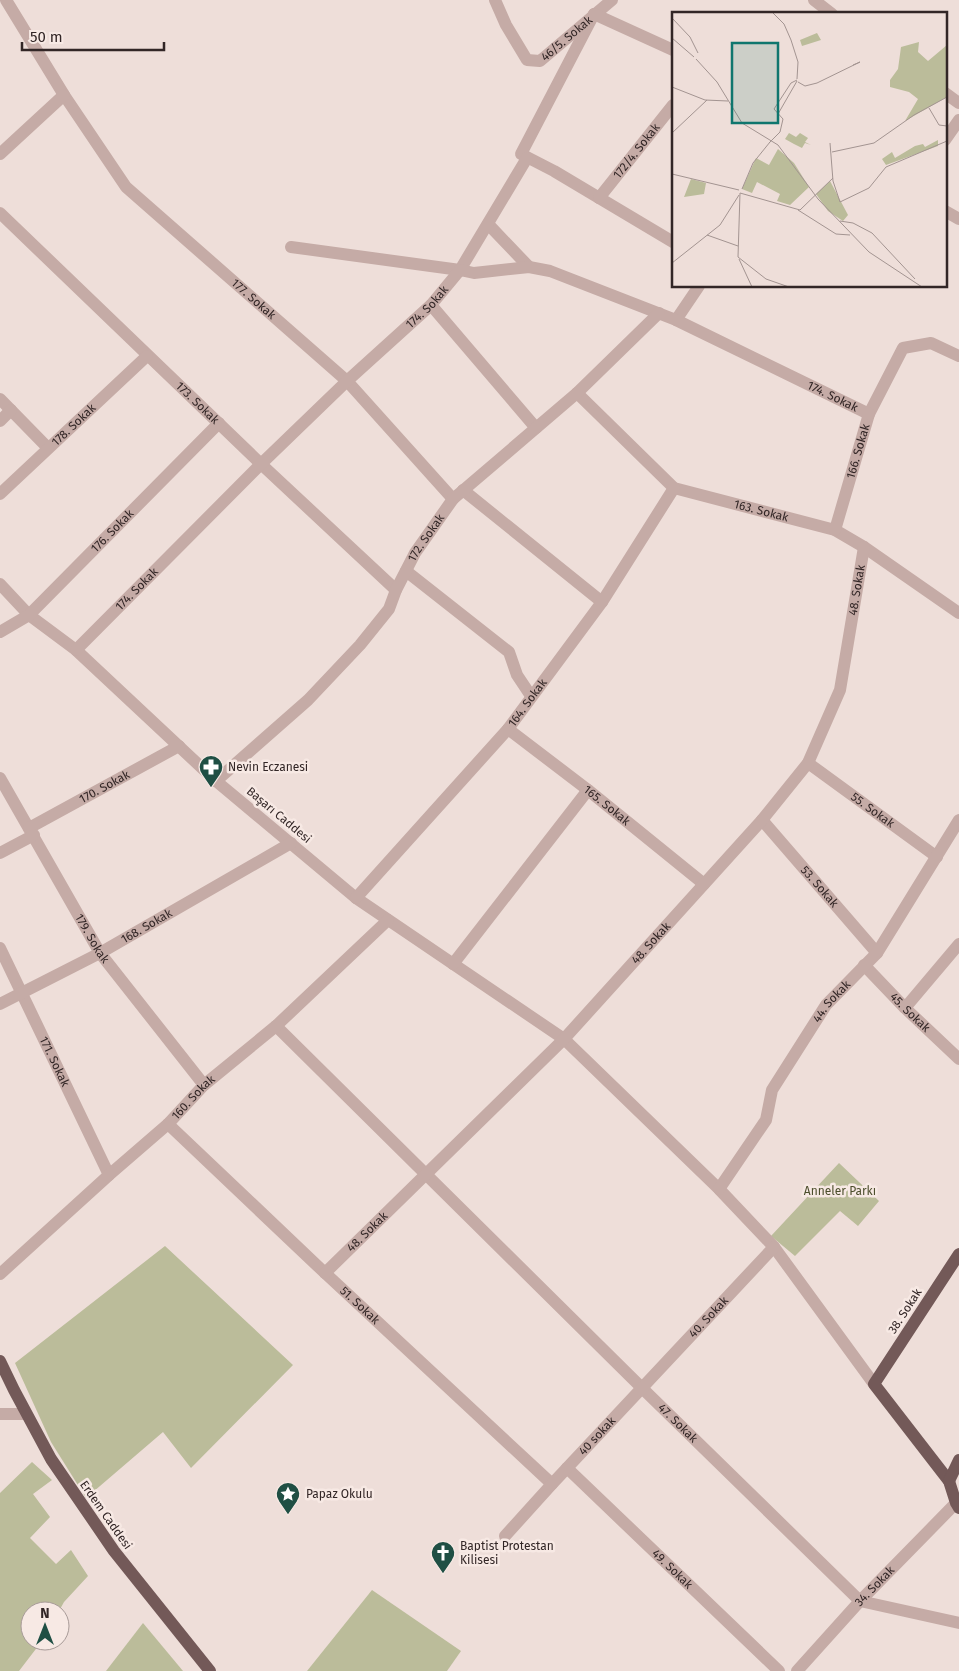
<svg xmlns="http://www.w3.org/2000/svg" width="959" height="1671" font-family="'Fira Sans',sans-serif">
<rect width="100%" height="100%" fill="#eeded9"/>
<g fill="#bbbc9a">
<polygon points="839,1163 879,1201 858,1226 840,1211 795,1256 771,1236"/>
<polygon points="165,1246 293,1365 191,1468 163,1432 86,1498 51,1442 15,1363"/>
<polygon points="32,1462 52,1480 33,1494 50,1517 30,1538 56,1564 71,1550 88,1576 64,1602 59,1611 30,1611 30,1641 42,1641 19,1671 0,1671 0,1493"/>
<polygon points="372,1590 461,1651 447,1671 307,1671"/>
<polygon points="143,1623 183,1671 106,1671"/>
</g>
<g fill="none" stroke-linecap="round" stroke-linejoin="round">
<g stroke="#c5aba6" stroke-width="12">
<path id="s1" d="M6,0L64,95L126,187L347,381L453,499"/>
<path id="s2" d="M495,0L506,25L527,60L540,61L612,0"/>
<polyline points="814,0 832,14"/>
<polyline points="594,14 521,154 554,171 673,242"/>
<polyline points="594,14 673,50"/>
<polyline points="945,93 959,103"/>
<polyline points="945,140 959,120"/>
<polyline points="0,154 64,95"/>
<path id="s3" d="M599,198L673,105"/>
<polyline points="945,211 959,219"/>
<path id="s4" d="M0,213L261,464L396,590"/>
<polyline points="488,224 529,267"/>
<polyline points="291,247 460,270 527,158"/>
<polyline points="431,305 536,428"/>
<polyline points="676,320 699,286"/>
<path id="s5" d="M577,393L674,488L835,530L864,547L959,613"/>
<polyline points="0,399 48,448"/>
<polyline points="0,421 11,410"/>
<polyline points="463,490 602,602"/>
<path id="s6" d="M0,494L147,356"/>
<path id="s7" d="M835,530L869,414L903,348L931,343L959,356"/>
<polyline points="406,571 509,652 517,675 531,696"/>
<polyline points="0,584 29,615 76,650 216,781 356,898 564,1039 719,1189 774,1247 874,1384"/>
<path id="s8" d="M0,632L29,615L219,423"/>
<path id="s9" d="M76,650L261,464L347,381L431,305L460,270L474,273L529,267L550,271L676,320L869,414"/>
<path id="s10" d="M508,729L588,790L704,884"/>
<path id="s11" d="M808,763L937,857"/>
<path id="s12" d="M0,778L100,953L204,1085"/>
<path id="s13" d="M216,781L308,700L360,645L389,609L396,590L415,553L453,499L577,393L659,313"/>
<path id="s14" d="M762,820L877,953"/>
<path id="s15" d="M29,828L179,746"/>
<polyline points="0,853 34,835"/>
<path id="s16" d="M356,898L508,729L602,602L674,488"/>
<path id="s17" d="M0,948L109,1175"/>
<polyline points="453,964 588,790"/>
<path id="s18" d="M864,965L905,1008L959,1059"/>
<path id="s19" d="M0,1004L100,953L291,843"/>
<polyline points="905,1008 959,944"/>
<path id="s20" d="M276,1026L642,1388L860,1601L959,1623"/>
<path id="s21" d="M168,1124L325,1273L552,1484"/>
<path id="s22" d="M719,1189L766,1120L772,1090L826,1005L877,953L959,820"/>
<path id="s23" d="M325,1273L564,1039L762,820L808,763L840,690L864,547"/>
<path id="s24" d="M0,1274L109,1175L168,1124L204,1085L276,1026L388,920"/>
<polyline points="0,1414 26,1414"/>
<path id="s25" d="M567,1468L779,1671"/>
<path id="s26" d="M505,1536L552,1484L774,1247"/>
<path id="s27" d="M797,1671L860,1601L956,1503"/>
</g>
<g stroke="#735958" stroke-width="12">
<polyline points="959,1254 874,1384 949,1481 956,1503 959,1508"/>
<polyline points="0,1361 14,1390 51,1459 114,1551 210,1671"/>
<polyline points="949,1481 959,1460"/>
</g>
</g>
<defs>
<g id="pharmacy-pin" transform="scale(1.25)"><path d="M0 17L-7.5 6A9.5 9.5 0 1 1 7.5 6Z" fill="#1f4f44" stroke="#f7e9e4"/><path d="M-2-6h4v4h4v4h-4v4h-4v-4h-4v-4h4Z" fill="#fff"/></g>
<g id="sight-pin" transform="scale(1.25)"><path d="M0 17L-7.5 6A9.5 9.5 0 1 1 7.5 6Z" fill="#1f4f44" stroke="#f7e9e4"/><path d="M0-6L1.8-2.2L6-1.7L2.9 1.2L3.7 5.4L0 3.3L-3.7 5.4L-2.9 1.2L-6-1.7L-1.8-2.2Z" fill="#fff"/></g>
<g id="church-pin" transform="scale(1.25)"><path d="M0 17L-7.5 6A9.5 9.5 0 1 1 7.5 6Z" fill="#1f4f44" stroke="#f7e9e4"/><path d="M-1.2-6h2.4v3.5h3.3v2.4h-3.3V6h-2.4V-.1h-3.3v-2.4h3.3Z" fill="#fff"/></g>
</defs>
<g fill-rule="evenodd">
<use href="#pharmacy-pin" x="211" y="767"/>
<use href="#sight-pin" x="288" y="1494"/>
<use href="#church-pin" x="443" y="1553"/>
</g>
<g text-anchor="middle" stroke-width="5" stroke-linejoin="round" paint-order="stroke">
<g font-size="12" fill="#322626" stroke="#f7e9e4">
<text dy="4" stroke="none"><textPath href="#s2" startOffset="116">46/5. Sokak</textPath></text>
<text dy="4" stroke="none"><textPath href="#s3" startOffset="60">172/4. Sokak</textPath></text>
<text dy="4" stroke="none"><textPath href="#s1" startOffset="392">177. Sokak</textPath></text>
<text dy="4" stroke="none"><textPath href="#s9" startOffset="491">174. Sokak</textPath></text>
<text dy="4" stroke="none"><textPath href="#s9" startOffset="941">174. Sokak</textPath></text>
<text dy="4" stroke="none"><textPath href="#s4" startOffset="274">173. Sokak</textPath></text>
<text dy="4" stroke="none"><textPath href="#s6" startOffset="101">178. Sokak</textPath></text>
<text dy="4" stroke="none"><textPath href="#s7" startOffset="82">166. Sokak</textPath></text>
<text dy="4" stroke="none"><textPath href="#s5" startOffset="226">163. Sokak</textPath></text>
<text dy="4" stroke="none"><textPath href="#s8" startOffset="152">176. Sokak</textPath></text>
<text dy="4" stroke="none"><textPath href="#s13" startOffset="325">172. Sokak</textPath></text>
<text dy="4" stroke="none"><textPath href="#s9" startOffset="86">174. Sokak</textPath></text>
<text dy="4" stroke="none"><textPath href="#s23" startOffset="884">48. Sokak</textPath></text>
<text dy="4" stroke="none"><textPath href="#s16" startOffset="260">164. Sokak</textPath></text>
<text dy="4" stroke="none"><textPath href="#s15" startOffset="86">170. Sokak</textPath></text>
<text dy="4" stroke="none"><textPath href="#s10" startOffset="125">165. Sokak</textPath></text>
<text dy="4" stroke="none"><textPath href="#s11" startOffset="80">55. Sokak</textPath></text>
<text transform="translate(279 815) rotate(40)" y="4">Başarı Caddesi</text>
<text dy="4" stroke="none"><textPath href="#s14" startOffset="88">53. Sokak</textPath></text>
<text dy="4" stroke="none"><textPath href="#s19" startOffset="166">168. Sokak</textPath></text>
<text dy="4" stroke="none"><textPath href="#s12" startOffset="185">179. Sokak</textPath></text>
<text dy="4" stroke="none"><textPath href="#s23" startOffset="464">48. Sokak</textPath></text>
<text dy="4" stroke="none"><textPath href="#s22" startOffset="221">44. Sokak</textPath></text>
<text dy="4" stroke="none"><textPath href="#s18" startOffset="66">45. Sokak</textPath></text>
<text dy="4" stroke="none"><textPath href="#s17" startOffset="126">171. Sokak</textPath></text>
<text dy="4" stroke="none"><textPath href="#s24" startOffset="262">160. Sokak</textPath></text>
<text dy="4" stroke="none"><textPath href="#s23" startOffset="59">48. Sokak</textPath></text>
<text dy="4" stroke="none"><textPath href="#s21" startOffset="264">51. Sokak</textPath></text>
<text transform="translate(905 1311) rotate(-57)" y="4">38. Sokak</text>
<text dy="4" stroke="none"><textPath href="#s26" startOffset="299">40. Sokak</textPath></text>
<text dy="4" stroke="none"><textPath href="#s20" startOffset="565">47. Sokak</textPath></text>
<text dy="4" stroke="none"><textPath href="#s26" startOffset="136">40 sokak</textPath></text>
<text transform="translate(106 1515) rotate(55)" y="4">Erdem Caddesi</text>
<text dy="4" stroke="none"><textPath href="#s25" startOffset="146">49. Sokak</textPath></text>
<text dy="4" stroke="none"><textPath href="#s27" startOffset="115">34. Sokak</textPath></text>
</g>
<g font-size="12" fill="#322626" stroke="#f7e9e4" text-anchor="start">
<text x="228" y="771">Nevin Eczanesi</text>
<text x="306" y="1498">Papaz Okulu</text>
<text x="460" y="1550">Baptist Protestan<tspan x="460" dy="14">Kilisesi</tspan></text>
</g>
<g font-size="12" fill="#4c4e2c" stroke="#f7e9e4">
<text x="840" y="1195">Anneler Parkı</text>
</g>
</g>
<g transform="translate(672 12)">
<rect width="275" height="275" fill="#eeded9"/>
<path d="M145,21L149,28L130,34L128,28ZM247,30L246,40L256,49L275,33V85L233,109L246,87L237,80L218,75V68L226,57L229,35ZM117,121L124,125L128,121L136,126L133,130L139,133L133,131L130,136L122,132L113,127ZM266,128V134L214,153L210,147L220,140L223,146L243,134L251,132L253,135ZM106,137L122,151L137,175L118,193L105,189L108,182L85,170L80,181L70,177L84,146L97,153ZM19,167L34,171L32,182L12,185ZM158,169L176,203L171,209L156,199L144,182Z" fill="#bbbc9a"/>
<path fill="none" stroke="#a39491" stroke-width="1" d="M100,0L112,12L119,28L126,50L125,67M0,6L18,25L26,41M0,26L22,45M24,47L45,70L70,111L106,133L146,187M126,70L133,74L145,71L188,50L181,53M0,75L33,88L56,89M257,96L267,113L275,114M106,102L125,69M0,121L35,88M97,131L108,120L111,107L102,97L119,71L125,68M158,131L161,169L168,190M160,140L202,131L242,103L275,85M0,162L67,178M70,177L81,151L98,130M68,181L66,245L94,267L117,275M68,181L128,198M146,187L197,240L250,275M168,190L197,176L214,155L275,129M126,198L164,222L178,223M128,198L161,166M168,209L181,211L200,221L243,267M35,223L66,234M67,247L80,275M0,251L48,213L67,183"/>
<path fill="#0f766e" fill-opacity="0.15" stroke="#0f766e" stroke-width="2.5" d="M60,31H106V111H60Z"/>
<rect width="275" height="275" fill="none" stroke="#322626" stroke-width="2.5"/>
</g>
<g transform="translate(45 1626)"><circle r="24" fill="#f7e9e4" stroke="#a89b98"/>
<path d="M0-4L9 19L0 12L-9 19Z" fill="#1f4f44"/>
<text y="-8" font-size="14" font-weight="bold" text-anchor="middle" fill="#322626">N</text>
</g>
<path d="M22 42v8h142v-8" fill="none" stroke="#322626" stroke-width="2.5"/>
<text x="30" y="42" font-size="15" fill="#322626" stroke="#f7e9e4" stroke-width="4" paint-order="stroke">50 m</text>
</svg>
